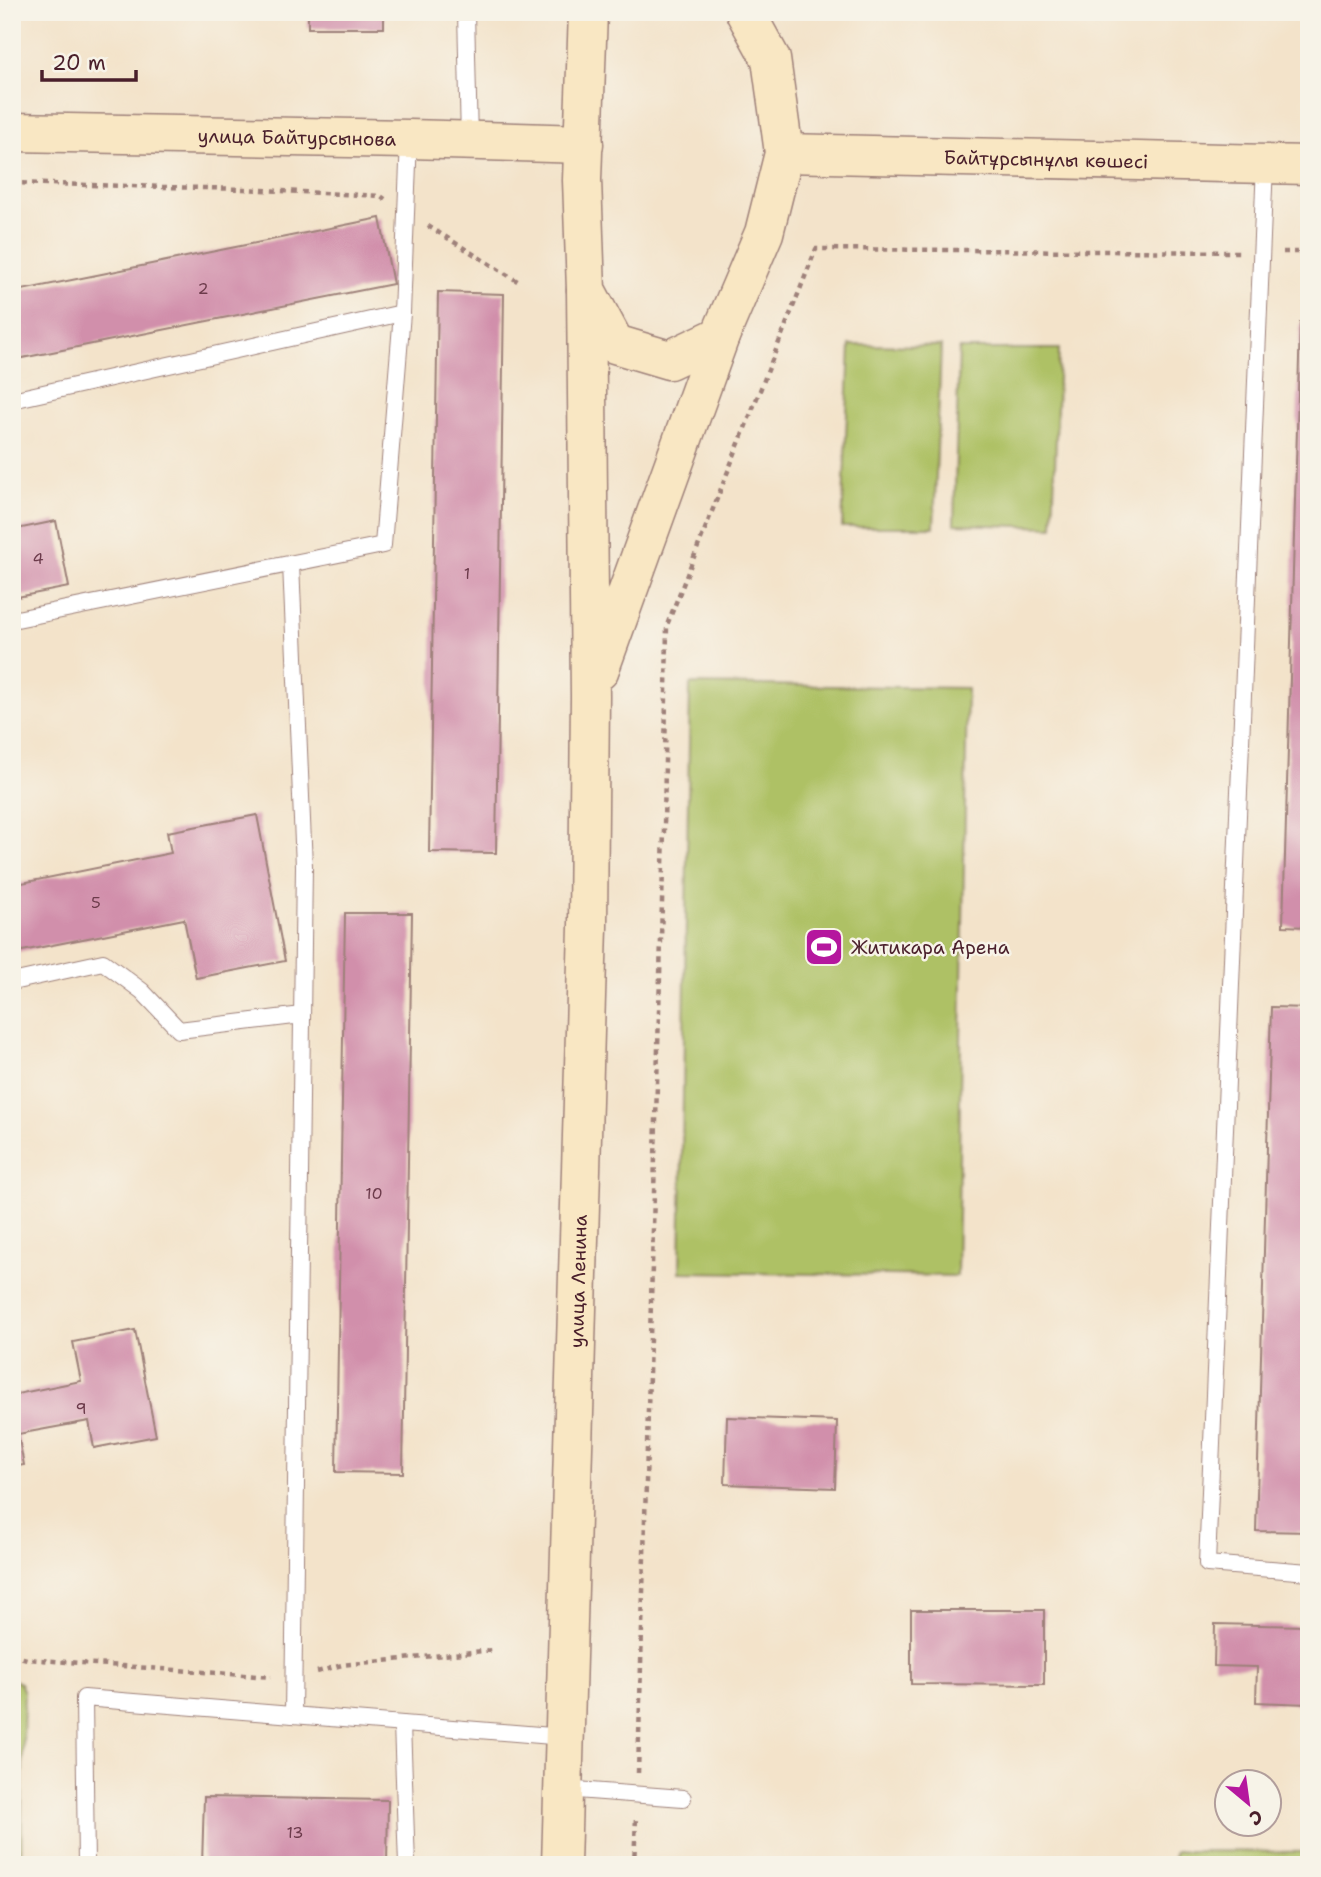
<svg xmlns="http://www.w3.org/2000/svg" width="1321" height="1877" font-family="'Shantell Sans',sans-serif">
<rect width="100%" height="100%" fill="#f7f3e8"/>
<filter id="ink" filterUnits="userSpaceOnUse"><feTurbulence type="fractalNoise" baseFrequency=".0143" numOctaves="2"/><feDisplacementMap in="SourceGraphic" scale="14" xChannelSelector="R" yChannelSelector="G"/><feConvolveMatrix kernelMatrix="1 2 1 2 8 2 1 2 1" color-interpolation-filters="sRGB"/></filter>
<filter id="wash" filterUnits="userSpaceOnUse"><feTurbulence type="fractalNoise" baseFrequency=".00686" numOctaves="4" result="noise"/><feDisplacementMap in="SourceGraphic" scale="28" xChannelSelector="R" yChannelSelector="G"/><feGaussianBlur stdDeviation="1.57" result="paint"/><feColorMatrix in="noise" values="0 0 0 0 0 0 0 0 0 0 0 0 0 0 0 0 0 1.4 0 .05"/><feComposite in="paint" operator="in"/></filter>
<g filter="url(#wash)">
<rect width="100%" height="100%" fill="#f3e3ca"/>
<g fill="#aec165" stroke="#7c7048" stroke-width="2">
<polygon points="850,345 941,346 934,527 842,527"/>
<polygon points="959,349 1059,349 1053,527 954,524"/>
<polygon points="690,684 967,688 957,1276 680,1272"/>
<polygon points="12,1679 20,1683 24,1692 21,1865 12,1865"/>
<polygon points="1175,1851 1309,1852 1309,1865 1171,1865"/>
</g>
<g id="blocks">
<g fill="#d18fab">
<rect x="308" y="12" width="76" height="16"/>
<polygon points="380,218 393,284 12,360 12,292"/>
<polygon points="438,292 504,294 496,853 429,852"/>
<polygon points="1300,323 1309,323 1309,927 1283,926"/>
<polygon points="56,521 69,587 12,598 12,530"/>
<polygon points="257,815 285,961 196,978 184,919 12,953 12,885 171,853 167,832"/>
<polygon points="345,913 412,913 403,1473 336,1472"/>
<polygon points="1271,1007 1309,1008 1309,1532 1256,1531"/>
<polygon points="135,1330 156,1436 94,1448 89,1421 18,1434 24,1465 12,1467 12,1395 81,1381 73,1342"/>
<polygon points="727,1417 837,1421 835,1488 725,1484"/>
<polygon points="911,1610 1044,1610 1044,1685 911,1684"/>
<polygon points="1215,1624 1307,1626 1309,1704 1256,1702 1257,1667 1214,1666"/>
<polygon points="204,1797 388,1800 387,1865 202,1865"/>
</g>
</g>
</g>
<g filter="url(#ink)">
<use href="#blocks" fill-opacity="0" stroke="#9e817a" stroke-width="2"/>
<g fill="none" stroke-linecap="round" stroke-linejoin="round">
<g stroke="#9e817a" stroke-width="18">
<g id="lane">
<polyline points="466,12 469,140"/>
<polyline points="1265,164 1207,1564 1309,1572"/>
<polyline points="12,400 402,313"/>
<polyline points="291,564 304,866 293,1715"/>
<polyline points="12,620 383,545 402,313 409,139"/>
<polyline points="12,982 103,962 142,991 179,1030 302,1015"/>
<polyline points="402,1724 407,1865"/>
<polyline points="563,1789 683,1798"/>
<polyline points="86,1865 84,1698 564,1737"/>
</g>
</g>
<g stroke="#9e817a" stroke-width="41">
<g id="secondary">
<polyline points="588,12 582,180 586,290 615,344 669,360 720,336 764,233 784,153 771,59 745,12"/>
<path id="s1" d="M12,132L409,139L584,144"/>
<path id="s2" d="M784,153L1309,165"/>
<polyline points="599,671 720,336"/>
<path id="s3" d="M561,1865L588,927L590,696L586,290"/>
</g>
</g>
<g stroke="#9e817a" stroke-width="4.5" stroke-dasharray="5 5" stroke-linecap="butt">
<polyline points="12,183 244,189 381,196 385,199"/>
<polyline points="428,226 519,282"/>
<polyline points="1283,252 1309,252"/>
<polyline points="12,1655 27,1659 271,1677"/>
<polyline points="317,1672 342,1665 493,1650"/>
<polyline points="638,1773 664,830 667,625 816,249 1240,252"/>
<polyline points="634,1865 636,1817"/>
</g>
<use href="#lane" stroke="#fff" stroke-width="16"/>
<use href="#secondary" stroke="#f9e7c3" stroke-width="38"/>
</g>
</g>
<defs>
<g id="stadium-square" transform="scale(2.0125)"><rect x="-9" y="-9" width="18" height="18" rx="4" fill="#b5179e" stroke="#f7f3e8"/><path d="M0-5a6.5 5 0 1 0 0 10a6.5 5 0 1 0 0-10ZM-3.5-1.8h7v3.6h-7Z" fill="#fff"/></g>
</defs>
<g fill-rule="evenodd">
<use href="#stadium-square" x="824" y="947"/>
</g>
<g text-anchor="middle" stroke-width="5" stroke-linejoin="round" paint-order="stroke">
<g font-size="16" fill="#6c3b4b">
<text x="203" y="294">2</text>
<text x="38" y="564">4</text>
<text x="467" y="579">1</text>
<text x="96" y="908">5</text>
<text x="374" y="1199">10</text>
<text x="81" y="1414">9</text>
<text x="295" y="1838">13</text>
</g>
<g font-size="19" fill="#4a1f2b" stroke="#f7f3e8">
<text dy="7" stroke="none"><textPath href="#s1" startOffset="285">улица Байтурсынова</textPath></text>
<text dy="7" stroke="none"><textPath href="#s2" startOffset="262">Байтұрсынұлы көшесі</textPath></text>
<text dy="7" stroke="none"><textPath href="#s3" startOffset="584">улица Ленина</textPath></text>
</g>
<g font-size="19" fill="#4a1f2b" stroke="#f7f3e8" text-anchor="start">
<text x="851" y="954">Житикара Арена</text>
</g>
</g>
<rect width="1321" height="1877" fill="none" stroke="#f7f3e8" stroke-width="42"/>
<g transform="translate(1248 1803) rotate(151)"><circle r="33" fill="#f7f3e8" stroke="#b29e9c" stroke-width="2"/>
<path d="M0-5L12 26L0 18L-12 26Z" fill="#b5179e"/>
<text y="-10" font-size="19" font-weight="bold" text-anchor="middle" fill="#4a1f2b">С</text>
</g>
<path d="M42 70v10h94v-10" fill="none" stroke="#4a1f2b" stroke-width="3.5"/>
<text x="52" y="70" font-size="21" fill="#4a1f2b" stroke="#f7f3e8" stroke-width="5" paint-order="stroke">20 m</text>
</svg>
